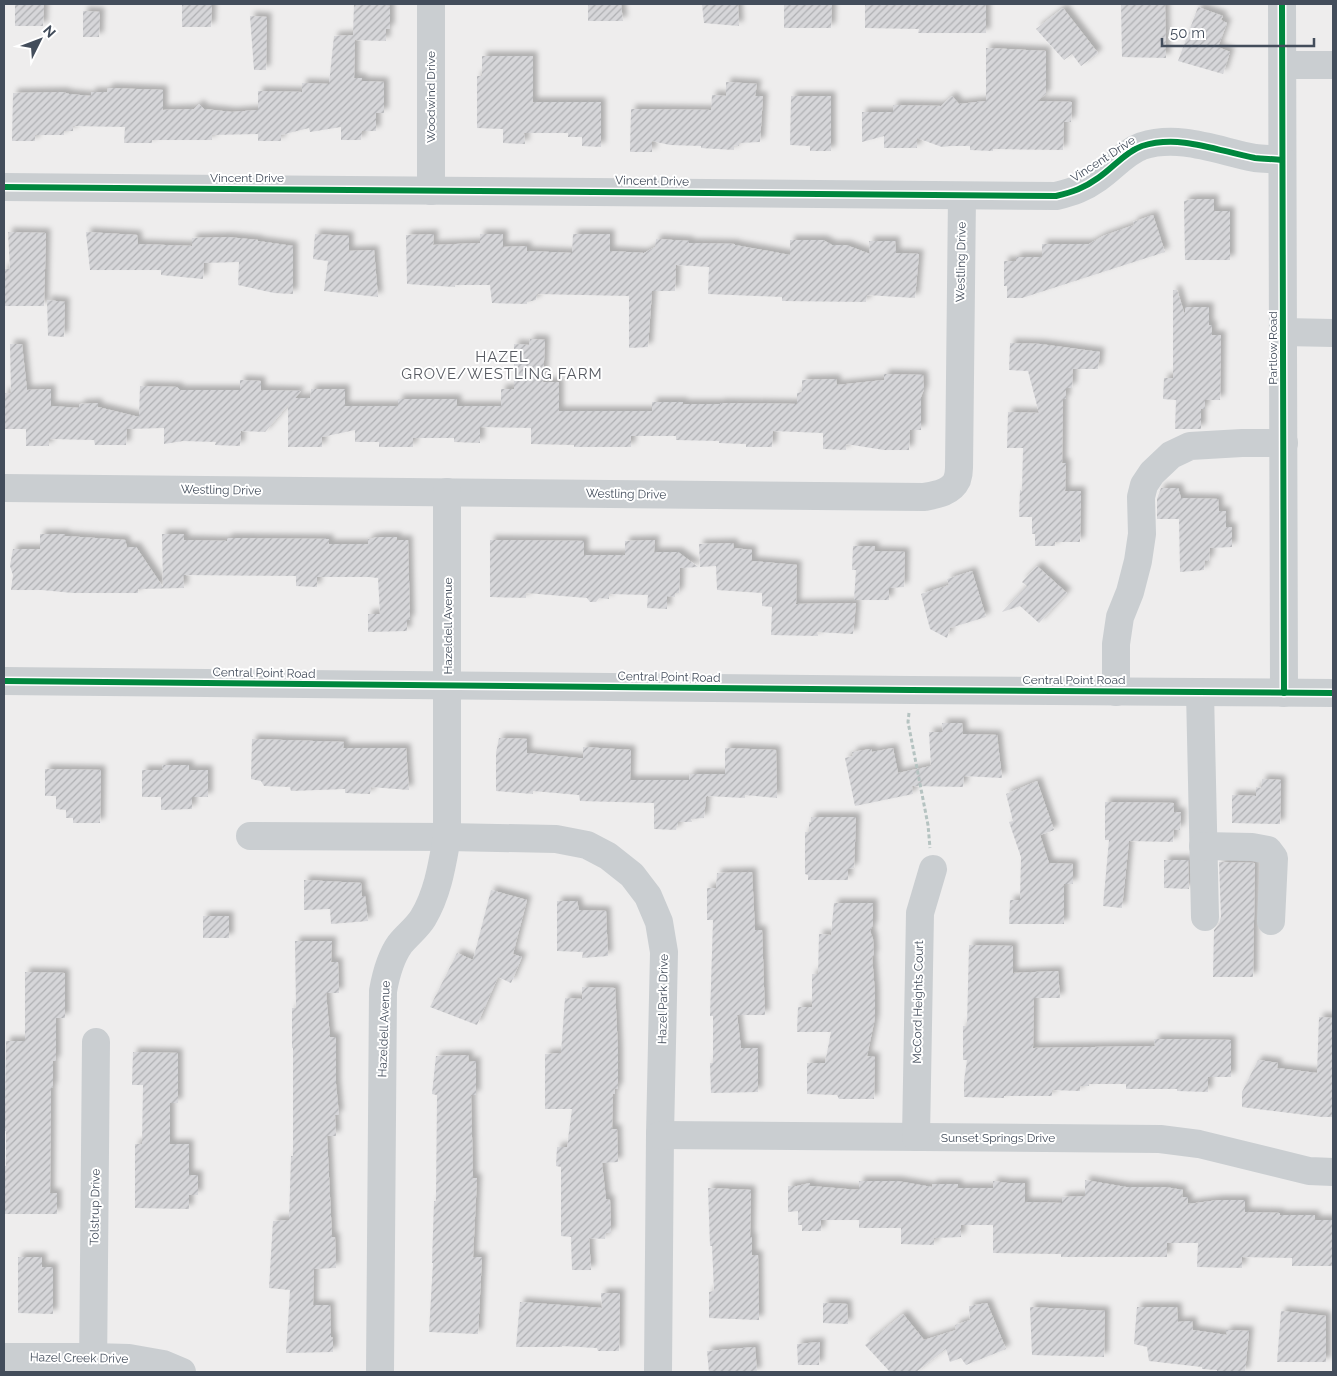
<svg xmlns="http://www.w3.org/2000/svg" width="1337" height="1376" font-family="Raleway,sans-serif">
<defs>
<pattern id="building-hatch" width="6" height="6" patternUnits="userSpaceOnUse" patternTransform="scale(1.25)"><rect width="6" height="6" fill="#d6d6d9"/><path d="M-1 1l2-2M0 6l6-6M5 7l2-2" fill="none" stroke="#afb0b3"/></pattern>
<filter id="shadow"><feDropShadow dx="4.5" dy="-4.5" stdDeviation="2.5" flood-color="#0004"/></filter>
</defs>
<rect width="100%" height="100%" fill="#eeeded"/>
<g fill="url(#building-hatch)" filter="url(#shadow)">
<polygon points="15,4 44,4 43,26 15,26"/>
<polygon points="182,4 212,4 211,27 182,27"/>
<polygon points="354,4 387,4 386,5 390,6 390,29 386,29 386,41 355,40 354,78 362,78 362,81 384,82 384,113 376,113 376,131 362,131 361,140 341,140 341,127 310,132 309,128 281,135 281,141 258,141 258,134 212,135 212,140 152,140 152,143 124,143 125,127 73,126 73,131 64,131 64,135 35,135 35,141 12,141 13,93 63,92 69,94 91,96 91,92 107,92 108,88 163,90 163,110 194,109 199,104 204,109 232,112 258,110 258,91 302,92 302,83 329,84 334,36 353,35"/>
<polygon points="588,4 621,4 623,21 588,21"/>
<polygon points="702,4 738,4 739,26 704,23"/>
<polygon points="784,4 832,4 831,28 784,28"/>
<polygon points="865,4 986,4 986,33 918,33 919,29 865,28"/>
<polygon points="1121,4 1165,4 1166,58 1122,57"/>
<polygon points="1198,7 1223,16 1221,20 1227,23 1218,47 1230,52 1223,74 1178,61"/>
<polygon points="1063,8 1098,53 1081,66 1072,54 1064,60 1036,29"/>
<polygon points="83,11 100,12 99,37 83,37"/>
<polygon points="250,16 267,17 266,70 254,70"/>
<polygon points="986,48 1046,51 1046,94 1037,101 1072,102 1071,122 1064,122 1063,150 993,149 993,151 970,150 970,146 950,146 942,147 917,138 917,148 884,148 884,136 862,142 862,112 893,112 893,105 941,106 952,96 959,104 986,101"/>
<polygon points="482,56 533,56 533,102 601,102 601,147 582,146 582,137 568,137 568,133 524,133 525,144 503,143 503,129 477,128 477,76 482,76"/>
<polygon points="726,82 757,84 755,96 763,96 760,142 739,143 739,146 734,145 734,150 701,148 701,146 670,145 652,141 652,152 630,152 631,109 711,110 712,95 726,96"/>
<polygon points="791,96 831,96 831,151 810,151 810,146 790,145"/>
<polygon points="1193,199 1214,199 1214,211 1230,211 1230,260 1185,260 1184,201"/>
<polygon points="1153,215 1165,252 1022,298 1007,298 1007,286 1004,286 1004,261 1016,261 1016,257 1042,257 1042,244 1089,244 1103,236 1134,225 1133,222"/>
<polygon points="8,232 46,233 44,306 4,306 4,269 10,269"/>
<polygon points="86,232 137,235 138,244 192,246 192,238 227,237 258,240 258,241 293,246 293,294 274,293 238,285 239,262 204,263 203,279 161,275 161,270 90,270"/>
<polygon points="315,234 349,236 349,251 374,250 378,297 324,291 328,261 313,259"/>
<polygon points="434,234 433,245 480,243 480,234 503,234 503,247 527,246 527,251 572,253 573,234 610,234 610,251 644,253 655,247 656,239 689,241 689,243 735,244 735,245 790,255 790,240 823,240 832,245 846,245 870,254 869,241 895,241 896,253 919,254 915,298 867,295 866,302 782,301 782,297 708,294 709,267 676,265 675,291 652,291 648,347 629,348 629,296 537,294 536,300 527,302 527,304 492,303 490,285 455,285 455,287 407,284 406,235"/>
<polygon points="1173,290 1177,290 1185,315 1185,307 1209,307 1209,325 1212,325 1212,335 1221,335 1220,400 1205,400 1205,409 1201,409 1201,429 1175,429 1176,400 1163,399 1164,378 1173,378"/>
<polygon points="47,300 65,302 64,337 48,336"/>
<polygon points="530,339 545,340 543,382 559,382 559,411 652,411 652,402 683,402 683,404 720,404 720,403 797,404 797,393 802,392 802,380 836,379 837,385 884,380 884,374 923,375 924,389 921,397 921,430 910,430 909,450 884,450 846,444 846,450 823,449 823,433 773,431 772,447 746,447 746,444 719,443 719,441 676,440 676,436 631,436 631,447 574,447 574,445 531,444 531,428 480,427 480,443 454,442 454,438 413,438 413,447 379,447 379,442 355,442 355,430 322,437 322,447 288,447 288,405 265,432 241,431 240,446 215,445 216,442 183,441 164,444 164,428 127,429 126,445 95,445 94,440 49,439 49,446 26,446 26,429 4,429 4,393 11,393 10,344 22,344 27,390 51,389 51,406 79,408 80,404 98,403 98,407 139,417 140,386 177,387 180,390 240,390 240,380 261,381 261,390 301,391 295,398 310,398 311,389 345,389 345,406 398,406 398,399 457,399 457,406 501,406 501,389 514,389 514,344 529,345"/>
<polygon points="1010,343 1040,344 1100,352 1098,369 1073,369 1072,388 1066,388 1066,399 1063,399 1062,463 1066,463 1065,491 1081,491 1080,542 1055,542 1055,546 1035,546 1035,534 1032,534 1032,517 1019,517 1020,490 1022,491 1023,448 1007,448 1008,412 1039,413 1028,371 1009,370"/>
<polygon points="1161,488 1178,488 1181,498 1218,499 1219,511 1226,511 1226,527 1232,527 1232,547 1210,548 1209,561 1205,560 1204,570 1180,572 1179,519 1157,519 1157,499"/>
<polygon points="40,534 65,534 65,536 125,540 127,547 136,547 163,587 162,534 184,534 184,540 227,541 227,538 329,539 329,544 368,544 368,539 379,537 397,537 397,540 408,540 410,620 407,620 407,631 368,632 368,614 380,614 378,578 369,577 317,577 317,587 296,586 296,576 183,575 184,588 138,589 138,593 73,593 42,590 11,590 13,575 10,566 13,549 40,549"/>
<polygon points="490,540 584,541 584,555 625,555 625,541 655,540 654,552 678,552 698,567 680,568 679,593 675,593 675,597 667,596 667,609 647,608 648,595 609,594 609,599 599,598 596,602 590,602 587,598 526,593 526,598 490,597"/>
<polygon points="733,543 734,548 752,550 752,561 797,565 796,604 856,603 853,634 817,632 818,636 771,635 772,607 762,606 762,593 717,590 716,566 700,567 699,544"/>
<polygon points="853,546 875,546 874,551 905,552 904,587 889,588 889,600 854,600 856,570 852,570"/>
<polygon points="1037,566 1067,593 1039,623 1020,606 1002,612 1027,586 1022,582"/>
<polygon points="972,571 986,617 950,628 947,638 930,629 921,594 949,585 947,579"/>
<polygon points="942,723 962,723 963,734 997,735 1002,778 964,776 963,787 912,786 913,794 855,806 845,758 853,756 852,752 871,749 872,752 893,748 898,773 931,766 929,732 943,732"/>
<polygon points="499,738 527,739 527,753 578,758 583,758 583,747 631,750 630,780 689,780 690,774 725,774 725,748 776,750 777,798 745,795 745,798 707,796 706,797 704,818 691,819 692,822 678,822 676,830 654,829 654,803 580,801 579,795 533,791 533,794 496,791 496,753"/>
<polygon points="252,739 344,742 343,748 406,748 409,790 371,787 370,794 345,793 345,789 291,791 290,787 264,786 261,781 251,779"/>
<polygon points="162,765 189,765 189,770 208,770 208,797 192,797 192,809 161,810 161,797 142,797 142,770 163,770"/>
<polygon points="45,769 101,770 100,823 73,823 73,818 66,818 66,810 56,809 56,796 45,796"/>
<polygon points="1262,779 1281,780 1280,824 1232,823 1232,795 1256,796 1256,787 1261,788"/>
<polygon points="1037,781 1054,830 1040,835 1049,863 1073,864 1073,884 1064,884 1064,924 1009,924 1010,900 1020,900 1021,857 1009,822 1013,821 1006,794"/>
<polygon points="1105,802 1174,803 1174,812 1181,812 1180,830 1174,829 1173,842 1129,841 1122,908 1103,906 1109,840 1105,840"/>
<polygon points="811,817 856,817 854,868 848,869 848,880 808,880 808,875 805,874 805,832 809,832 809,822 811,822"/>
<polygon points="1164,860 1188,860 1189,889 1164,888"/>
<polygon points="1219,862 1255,863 1253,977 1213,977 1214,930 1219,924 1221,917"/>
<polygon points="752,872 755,930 762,930 765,1015 737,1015 741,1048 758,1048 758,1092 711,1093 710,1063 713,1063 713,1016 710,1016 713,920 707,920 707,888 716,888 717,873"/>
<polygon points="304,880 361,883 362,896 365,896 368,921 331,924 330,909 304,910"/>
<polygon points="491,890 527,900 513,954 522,957 511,983 498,977 477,1025 430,1007 457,953 473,960"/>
<polygon points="557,901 577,901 579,910 606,911 608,956 582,958 583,952 557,951"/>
<polygon points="834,903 873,903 873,925 870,931 873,939 874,956 872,956 875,993 875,1018 867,1056 875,1057 874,1099 839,1099 837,1095 807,1094 807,1063 825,1063 831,1032 797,1032 798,1007 812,1007 812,974 818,974 819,934 831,935"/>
<rect x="203" y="916" width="26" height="22"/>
<polygon points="295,941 332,941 331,962 338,962 339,993 326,993 330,1037 336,1037 336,1084 339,1115 335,1115 336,1136 327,1136 332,1237 335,1237 336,1268 314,1269 313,1305 330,1305 331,1337 333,1338 333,1352 286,1353 290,1290 269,1288 273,1221 289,1220 291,1156 293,1156 293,1048 292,1048 292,1008 296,1008"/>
<polygon points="969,945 1013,946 1013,973 1058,971 1060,998 1034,998 1033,1048 1155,1046 1154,1039 1231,1040 1231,1077 1208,1077 1208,1092 1177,1091 1177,1089 1126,1089 1126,1084 1089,1084 1089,1086 1080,1086 1080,1091 1052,1090 1052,1096 1004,1096 1004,1098 964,1097 964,1081 967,1060 963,1060 963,1026 967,1026"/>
<polygon points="25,972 65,973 65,1018 56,1018 56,1061 53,1061 53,1087 51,1088 50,1193 57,1193 57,1214 4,1214 4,1166 6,1166 6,1131 4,1131 4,1104 5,1104 6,1041 25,1041"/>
<polygon points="582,987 615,988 618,1052 618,1089 615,1088 615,1094 613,1094 612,1129 617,1129 618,1162 602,1163 606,1199 610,1200 611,1233 606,1233 605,1239 589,1238 591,1270 572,1270 571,1237 561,1236 561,1167 556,1166 557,1147 567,1147 572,1109 545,1109 545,1054 561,1053 565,998 582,999"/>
<polygon points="1319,1017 1333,1018 1333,1117 1322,1117 1242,1107 1242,1092 1258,1060 1278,1063 1277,1068 1317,1073"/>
<polygon points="133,1052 178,1053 178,1103 170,1103 170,1144 189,1144 189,1175 198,1175 198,1195 189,1195 189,1209 135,1208 135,1144 142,1144 143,1085 132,1085"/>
<polygon points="468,1055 469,1062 476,1061 476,1095 471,1095 473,1178 477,1178 473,1257 482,1257 478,1334 429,1332 433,1263 432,1263 434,1201 436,1201 437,1095 432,1094 436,1056"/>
<polygon points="1085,1180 1126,1187 1165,1187 1183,1190 1182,1197 1188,1197 1188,1204 1219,1200 1245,1200 1245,1212 1280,1213 1280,1215 1315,1215 1315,1220 1333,1220 1333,1266 1292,1266 1292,1258 1242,1257 1242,1268 1197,1267 1198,1243 1167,1243 1167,1257 1061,1257 1061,1254 993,1253 993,1225 961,1225 961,1237 934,1238 934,1245 901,1244 901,1228 859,1228 859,1220 821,1220 821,1231 802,1231 802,1225 798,1225 798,1211 788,1212 788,1186 797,1186 810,1183 810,1186 859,1190 859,1181 897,1181 932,1187 932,1184 958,1184 958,1188 993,1188 993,1181 1007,1183 1025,1183 1025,1202 1062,1203 1062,1197 1085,1196"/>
<polygon points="708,1188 751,1190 750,1237 752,1237 752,1255 758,1255 759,1320 709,1318 709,1292 714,1291 712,1246 710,1246"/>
<polygon points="18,1257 42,1257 42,1267 53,1267 53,1314 18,1313"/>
<polygon points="601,1293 620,1293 619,1351 598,1351 597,1348 562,1346 562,1347 516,1347 520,1302 602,1308"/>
<polygon points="823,1303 847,1304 848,1324 823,1323"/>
<polygon points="987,1303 1006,1349 966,1365 961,1358 950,1362 946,1349 916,1372 890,1372 865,1345 903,1314 924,1340 956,1330 955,1325 970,1320 969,1306"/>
<polygon points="1030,1307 1105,1311 1104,1357 1032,1355"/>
<polygon points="1137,1307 1177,1307 1178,1322 1192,1321 1193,1330 1227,1335 1226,1330 1249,1331 1245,1372 1217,1372 1217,1370 1202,1369 1202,1367 1149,1361 1147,1347 1134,1344"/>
<polygon points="1281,1311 1326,1316 1326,1362 1277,1362"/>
<polygon points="820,1342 819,1365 798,1365 797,1344"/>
<polygon points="755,1347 757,1372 709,1372 707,1351"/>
</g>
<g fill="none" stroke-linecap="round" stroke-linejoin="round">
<polyline stroke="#b5c3c1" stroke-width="3" stroke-dasharray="4 2.5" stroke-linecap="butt" points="909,713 908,722 928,825 930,848"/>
<g stroke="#caced1" stroke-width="28">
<polyline points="1282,4 1284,693"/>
<polyline points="1283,65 1333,65"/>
<path d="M4,187L1056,196C1073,192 1084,188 1098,178C1113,168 1125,152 1142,146C1180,134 1218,151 1255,158C1264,159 1273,159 1282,160"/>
<polyline points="431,191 431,4"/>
<polyline points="1284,332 1333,333"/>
<path d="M4,488L924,497C935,495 951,493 957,480C958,477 959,472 959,468L962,196"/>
<polyline points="4,681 911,690 1333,693"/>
<polyline points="1116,692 1116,644 1120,617 1130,592 1138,561 1142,534 1141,497 1144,485 1152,473 1171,455 1190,446 1242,443 1284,443"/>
<polyline points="1200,692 1205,917"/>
<polyline points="250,836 447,837 556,839 587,845 608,856 632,875 648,896 659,922 664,952 660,1135 658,1372"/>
<polyline points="1203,846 1252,847 1268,850 1274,858 1271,921"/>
<polyline points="660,1135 1160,1139 1199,1144 1309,1171 1333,1172"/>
<polyline points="916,1137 920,913 933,869"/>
<polyline points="4,1357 93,1357 129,1358 163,1364 182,1372"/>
<polyline points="93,1372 96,1042"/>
<path d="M380,1372L383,991C386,974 390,958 400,944C407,935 417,928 423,918C438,893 442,865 447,837V492"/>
</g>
<g stroke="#fff" stroke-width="9">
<g id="cycleway">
<polyline points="1282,4 1284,693"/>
<path d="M4,187L1056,196C1073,192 1084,188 1098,178C1113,168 1125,152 1142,146C1180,134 1218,151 1255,158C1264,159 1273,159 1282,160"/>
<polyline points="4,681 911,690 1333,693"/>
</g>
</g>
<use href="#cycleway" stroke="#00873e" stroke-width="6"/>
</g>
<g text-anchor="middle" stroke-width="4" stroke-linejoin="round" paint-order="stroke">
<g font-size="12" fill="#434d5b" stroke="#fff">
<text transform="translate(431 97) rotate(-90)" y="4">Woodwind Drive</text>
<text transform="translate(1103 159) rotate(-33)" y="4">Vincent Drive</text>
<text x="247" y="182">Vincent Drive</text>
<text transform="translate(652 181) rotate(1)" y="4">Vincent Drive</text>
<text transform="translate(961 262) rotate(-89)" y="4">Westling Drive</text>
<text transform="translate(1273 348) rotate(-90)" y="4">Partlow Road</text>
<text transform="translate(221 490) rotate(1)" y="4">Westling Drive</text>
<text transform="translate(626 494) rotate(1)" y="4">Westling Drive</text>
<text transform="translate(448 626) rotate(-90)" y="4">Hazeldell Avenue</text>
<text transform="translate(264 673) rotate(1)" y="4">Central Point Road</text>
<text transform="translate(669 677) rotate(1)" y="4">Central Point Road</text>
<text x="1074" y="684">Central Point Road</text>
<text transform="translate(663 999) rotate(-89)" y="4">Hazel Park Drive</text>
<text transform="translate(918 1002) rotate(-89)" y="4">McCord Heights Court</text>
<text transform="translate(384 1029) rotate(-88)" y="4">Hazeldell Avenue</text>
<text x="998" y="1142">Sunset Springs Drive</text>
<text transform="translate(95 1207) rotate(-89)" y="4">Tolstrup Drive</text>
<text transform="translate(79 1358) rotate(1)" y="4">Hazel Creek Drive</text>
</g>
<g font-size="15" letter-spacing="1" fill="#585b62" stroke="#fff">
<text x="502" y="362">HAZEL<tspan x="502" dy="17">GROVE/WESTLING FARM</tspan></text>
</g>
</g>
<rect width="1337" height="1376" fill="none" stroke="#434d5b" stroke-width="10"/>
<g transform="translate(40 40) rotate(48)" stroke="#ffffff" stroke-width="4" paint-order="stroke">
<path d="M0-4L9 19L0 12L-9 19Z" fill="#434d5b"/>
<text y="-8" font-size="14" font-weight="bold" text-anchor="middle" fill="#434d5b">N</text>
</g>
<path d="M1162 38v8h152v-8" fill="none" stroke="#434d5b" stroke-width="2.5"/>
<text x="1170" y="38" font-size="15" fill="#434d5b" stroke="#ffffff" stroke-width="4" paint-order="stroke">50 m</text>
</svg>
